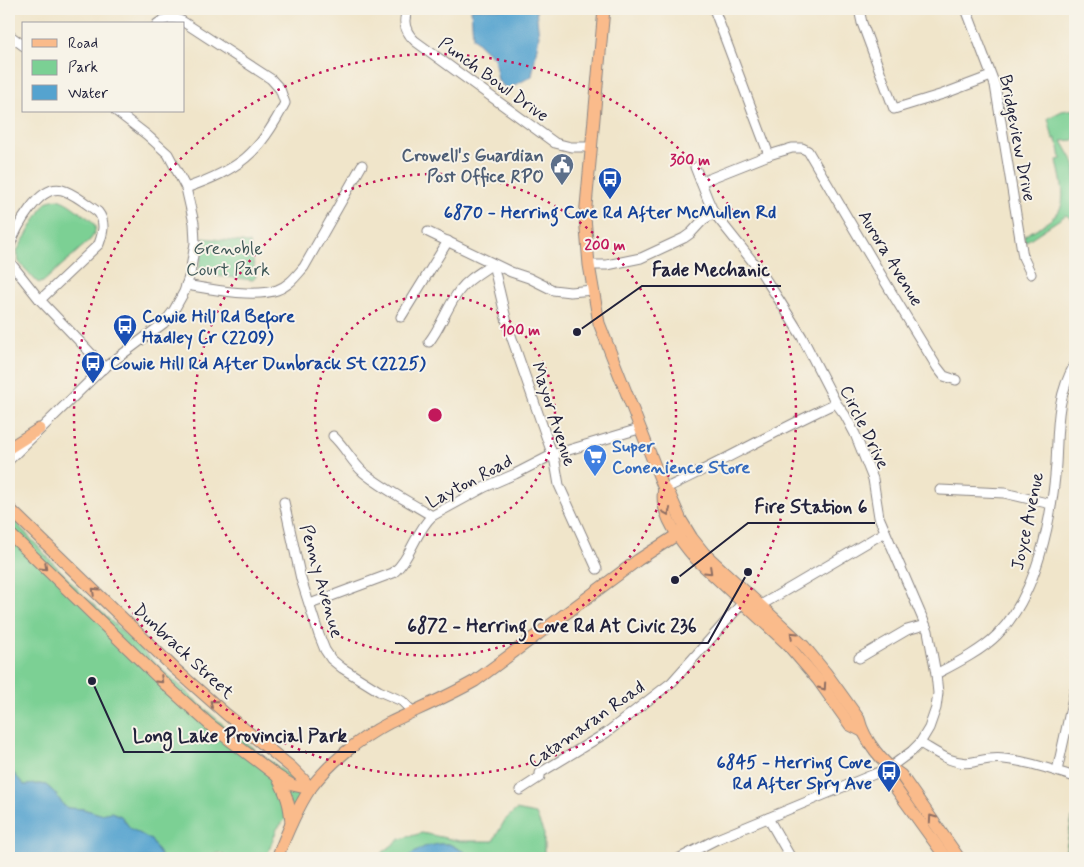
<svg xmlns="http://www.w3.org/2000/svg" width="1084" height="867" font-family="Mynerve,sans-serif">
<rect width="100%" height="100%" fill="#f7f3e8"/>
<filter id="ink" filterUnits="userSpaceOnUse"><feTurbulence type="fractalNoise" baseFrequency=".02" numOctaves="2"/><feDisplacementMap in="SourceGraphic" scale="10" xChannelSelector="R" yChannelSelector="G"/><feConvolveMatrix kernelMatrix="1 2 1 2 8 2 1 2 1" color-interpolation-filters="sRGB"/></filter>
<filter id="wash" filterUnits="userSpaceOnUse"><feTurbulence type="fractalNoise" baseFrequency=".0096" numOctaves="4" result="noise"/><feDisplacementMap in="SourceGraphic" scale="20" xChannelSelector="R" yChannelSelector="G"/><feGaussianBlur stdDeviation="1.12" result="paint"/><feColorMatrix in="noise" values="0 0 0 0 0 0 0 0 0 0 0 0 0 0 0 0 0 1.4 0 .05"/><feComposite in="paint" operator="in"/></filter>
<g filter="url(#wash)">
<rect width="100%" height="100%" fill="#f0e5ca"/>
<g fill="#7bd094" stroke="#4e7968">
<path d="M1075,109V140L1062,141L1075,164V221L1066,215L1025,242L1024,236C1035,229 1056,220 1061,207C1066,193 1059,173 1057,160L1061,159L1059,147L1056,141V138L1053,139L1048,118L1062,111Z"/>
<path d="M57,199C66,201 74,208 81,213C91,220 102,225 90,240L43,282L40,283L37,282L19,262L17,251L44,205L48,201Z"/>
<polygon points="204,238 250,243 256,277 253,280 201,274 199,269"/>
<polygon points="9,515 79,591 193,698 229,730 310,791 277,829 266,858 229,858 219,853 205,856 203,858 162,858 151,840 130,828 121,816 111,812 100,814 83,809 68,808 64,806 55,793 46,785 39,784 24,785 9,768"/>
<polygon points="516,810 536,814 544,834 544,858 476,858 449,844 439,844 405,858 382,858 382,853 400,839 422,833 460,841 493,841 505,820"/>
</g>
<polygon fill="#64b27e" stroke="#436a5c" points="1072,818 1075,818 1075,858 1067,858 1065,854"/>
<g fill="#55a3cf" stroke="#3c6285">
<polygon points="471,9 536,9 539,36 532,76 512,87 510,92 498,81 494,58 473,38"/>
<polygon points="9,768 24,785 39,784 46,785 55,793 64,806 68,808 83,809 100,814 111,812 121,816 130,828 151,840 162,858 9,858"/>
<polygon points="439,844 449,844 476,858 405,858 424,847"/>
</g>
</g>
<g filter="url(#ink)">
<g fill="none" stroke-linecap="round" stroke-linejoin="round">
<g stroke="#898482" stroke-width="11">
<g id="minor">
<path d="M408,9C402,21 405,32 415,41L555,143L571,147H590"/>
<polyline points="714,9 769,155"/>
<polyline points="859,9 862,23 894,109 943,94 991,76"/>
<polyline points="966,9 995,85 1023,257 1031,274"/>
<path d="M157,24C165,18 173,17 182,21L271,79L280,89L285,103C259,155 239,169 186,188"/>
<polyline points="9,35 24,46"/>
<polyline points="701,182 769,155 792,148 802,148 808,151 890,290 937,367 944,376 956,380"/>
<polyline points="428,232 511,272 529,278 553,290 570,292 593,290"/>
<path d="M9,248C15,230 40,180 65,191C76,195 88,205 98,212C106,222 103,233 99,244L40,300"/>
<polyline points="9,261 40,300 105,368"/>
<polyline points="493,264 508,327 555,462 559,485 597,569"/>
<polyline points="589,265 607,265 641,258 684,238 691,233 703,220 714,213"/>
<path d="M186,285C210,289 254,298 277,290C289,286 296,276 304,267L362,165"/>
<polyline points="401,317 448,241"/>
<path d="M429,342C441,327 447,307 459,291C468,279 481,272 493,264"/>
<path d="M333,436C345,447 351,461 363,472C383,489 410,502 432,516"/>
<polyline points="9,460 100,371 164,323 174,310 184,292 190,274 195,243 194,223 186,188 168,154 147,135 116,111"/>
<path d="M664,489C722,462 777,430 836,403"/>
<polyline points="940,490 1004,493 1051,504"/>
<polyline points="284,502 301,579 319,635 325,650 331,659 342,668 379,691 402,701 413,712"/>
<path d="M310,604L393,573C411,558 415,532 432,516L485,487L515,474L552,455L639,429"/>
<polyline points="761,605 885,532"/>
<polyline points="859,658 907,630 925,625"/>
<path d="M936,674C957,663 981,651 997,635C1037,595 1052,519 1056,464C1058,428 1056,397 1075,364"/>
<path d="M920,743C936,752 953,766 973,762C984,760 993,757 1004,759C1028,761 1052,770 1075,777"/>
<polyline points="1057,771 1075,689"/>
<polyline points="520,790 540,777 540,773 606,733 672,682 746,599"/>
<polyline points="768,818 791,858"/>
<polyline points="680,858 717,839 889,768 912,751 920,743 929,728 936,708 938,693 936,674 928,631 879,517 873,479 855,434 845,415 836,403 802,337 781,303 761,272 714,213 708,200 695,167"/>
</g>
</g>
<g stroke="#898482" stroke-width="13">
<g id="major">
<path d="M604,9L585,217L589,265L599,323L664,489L670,495L681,520L692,538L704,553L804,646L826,673L859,719C864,740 883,764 901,775L959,858"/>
<polyline points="9,448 39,429"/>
<path d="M664,489C658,513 681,542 696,559L787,644L818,680L850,725L862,731"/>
<polyline points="9,508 175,669 226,714 291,767 303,779 310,789"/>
<polyline points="9,533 166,685 210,725 277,776 292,785 310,789"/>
<polyline points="889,768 891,782 946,858"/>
<path d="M277,776C286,794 290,803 291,824"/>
<path d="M277,858C286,835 296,810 310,789C329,763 360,738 389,723C418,709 447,697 475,681L638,560L686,529"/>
</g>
</g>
<use href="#minor" stroke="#fff" stroke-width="9"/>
<use href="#major" stroke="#fabb8b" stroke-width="11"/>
</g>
<defs><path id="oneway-chevron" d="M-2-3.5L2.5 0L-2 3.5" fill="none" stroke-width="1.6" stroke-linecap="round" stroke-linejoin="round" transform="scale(1.25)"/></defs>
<g stroke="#8e6e63">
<use href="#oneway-chevron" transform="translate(667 512) rotate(67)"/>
<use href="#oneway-chevron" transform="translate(44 567) rotate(44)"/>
<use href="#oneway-chevron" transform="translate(709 571) rotate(43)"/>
<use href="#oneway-chevron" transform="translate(95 591) rotate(-136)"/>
<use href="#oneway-chevron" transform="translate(793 635) rotate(-136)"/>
<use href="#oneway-chevron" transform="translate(160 680) rotate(44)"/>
<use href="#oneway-chevron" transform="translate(823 687) rotate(55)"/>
<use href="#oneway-chevron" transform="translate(213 703) rotate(-139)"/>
<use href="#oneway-chevron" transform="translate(932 818) rotate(-125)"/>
</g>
</g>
<g fill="none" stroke="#c2185b" stroke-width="2.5" stroke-dasharray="2.5 5">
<circle cx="435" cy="415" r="120"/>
<circle cx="435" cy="415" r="241"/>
<circle cx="435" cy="415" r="361"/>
</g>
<defs>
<g id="civic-pin" transform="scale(1.25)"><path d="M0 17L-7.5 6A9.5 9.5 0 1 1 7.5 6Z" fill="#5c6f8a" stroke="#f7f3e8"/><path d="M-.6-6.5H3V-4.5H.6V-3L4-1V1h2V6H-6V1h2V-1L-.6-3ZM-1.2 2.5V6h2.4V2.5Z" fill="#fff"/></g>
<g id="bus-pin" transform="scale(1.25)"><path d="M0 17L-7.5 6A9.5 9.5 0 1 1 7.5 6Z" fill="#1a4fb4" stroke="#f7f3e8"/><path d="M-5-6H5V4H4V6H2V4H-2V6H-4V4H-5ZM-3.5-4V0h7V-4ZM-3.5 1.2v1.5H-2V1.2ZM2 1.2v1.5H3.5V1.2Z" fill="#fff"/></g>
<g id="supermarket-pin" transform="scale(1.25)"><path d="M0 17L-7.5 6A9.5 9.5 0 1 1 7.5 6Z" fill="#3f7fe0" stroke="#f7f3e8"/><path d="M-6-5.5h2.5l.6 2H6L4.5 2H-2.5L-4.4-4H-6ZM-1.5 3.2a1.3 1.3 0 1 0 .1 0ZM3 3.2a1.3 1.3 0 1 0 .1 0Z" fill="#fff"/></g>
</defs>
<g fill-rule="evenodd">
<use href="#civic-pin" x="562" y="165"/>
<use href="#bus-pin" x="610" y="179"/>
<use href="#bus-pin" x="125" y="326"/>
<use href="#bus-pin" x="93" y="363"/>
<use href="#supermarket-pin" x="595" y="456"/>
<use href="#bus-pin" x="889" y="772"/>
</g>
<g text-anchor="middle" stroke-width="4" stroke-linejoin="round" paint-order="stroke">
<g font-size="18" fill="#22223b" stroke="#f7f3e8">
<text transform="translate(494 79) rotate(36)" y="6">Punch Bowl Drive</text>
<text transform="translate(1018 138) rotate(79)" y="6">Bridgeview Drive</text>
<text transform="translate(891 258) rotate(59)" y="6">Aurora Avenue</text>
<text transform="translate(554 414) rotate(72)" y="6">Mayor Avenue</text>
<text transform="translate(865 427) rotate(64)" y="6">Circle Drive</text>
<text transform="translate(469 481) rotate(-28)" y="6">Layton Road</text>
<text transform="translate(1027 521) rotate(-78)" y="6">Joyce Avenue</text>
<text transform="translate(322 581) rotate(74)" y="6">Penny Avenue</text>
<text transform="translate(184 651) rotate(43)" y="6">Dunbrack Street</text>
<text transform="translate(586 724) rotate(-35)" y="6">Catamaran Road</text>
</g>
<g font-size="18" font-weight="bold" fill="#4e5e75" stroke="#f7f3e8" text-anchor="end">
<text x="544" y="161">Crowell's Guardian<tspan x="544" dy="21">Post Office RPO</tspan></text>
</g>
<g font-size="18" font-weight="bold" fill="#164399" stroke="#f7f3e8" text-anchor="start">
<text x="610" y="218" text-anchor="middle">6870 - Herring Cove Rd After McMullen Rd</text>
<text x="142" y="322">Cowie Hill Rd Before<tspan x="142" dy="21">Hadley Cr (2209)</tspan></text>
<text x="110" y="369">Cowie Hill Rd After Dunbrack St (2225)</text>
<text x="872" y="768" text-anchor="end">6845 - Herring Cove<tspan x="872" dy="21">Rd After Spry Ave</tspan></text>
</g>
<g font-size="18" fill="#3d5656" stroke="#f7f3e8">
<text x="228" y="254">Grenoble<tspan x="228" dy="21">Court Park</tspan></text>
</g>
<g font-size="18" font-weight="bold" fill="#366cbe" stroke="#f7f3e8" text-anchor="start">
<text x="612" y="452">Super<tspan x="612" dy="21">Conenience Store</tspan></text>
</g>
</g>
<circle cx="435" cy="415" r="8" fill="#c2185b" stroke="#f7f3e8" stroke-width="2.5"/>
<g font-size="15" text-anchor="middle" font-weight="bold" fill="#c2185b" stroke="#f7f3e8" stroke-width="4" stroke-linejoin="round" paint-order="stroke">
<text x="690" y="165">300 m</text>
<text x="605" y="250">200 m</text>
<text x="520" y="335">100 m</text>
</g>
<path fill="none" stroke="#22223b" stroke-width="2" d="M577 332L642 286H781M675 580L748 523H875M748 572L708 643H395M92 681L124 752H356"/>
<g fill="#22223b" stroke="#f7f3e8" stroke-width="2">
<circle cx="577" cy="332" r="5"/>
<circle cx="675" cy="580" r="5"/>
<circle cx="748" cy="572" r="5"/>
<circle cx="92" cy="681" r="5"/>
</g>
<g font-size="19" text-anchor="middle" font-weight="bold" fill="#22223b" stroke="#f7f3e8" stroke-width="4" stroke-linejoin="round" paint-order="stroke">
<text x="711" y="276">Fade Mechanic</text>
<text x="811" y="513">Fire Station 6</text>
<text x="552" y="632">6872 - Herring Cove Rd At Civic 236</text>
<text x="240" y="742">Long Lake Provincial Park</text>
</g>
<rect width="1084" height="867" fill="none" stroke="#f7f3e8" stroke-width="30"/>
<rect x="22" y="22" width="162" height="90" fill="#f7f3e8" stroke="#a29fa3"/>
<rect x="32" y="39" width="25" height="8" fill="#fabb8b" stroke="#a29fa3"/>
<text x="68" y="48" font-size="15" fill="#22223b">Road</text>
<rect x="32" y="60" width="25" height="15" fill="#7bd094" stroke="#a29fa3"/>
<text x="68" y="72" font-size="15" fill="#22223b">Park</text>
<rect x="32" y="85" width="25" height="15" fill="#55a3cf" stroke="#a29fa3"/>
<text x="68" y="98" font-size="15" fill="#22223b">Water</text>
</svg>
